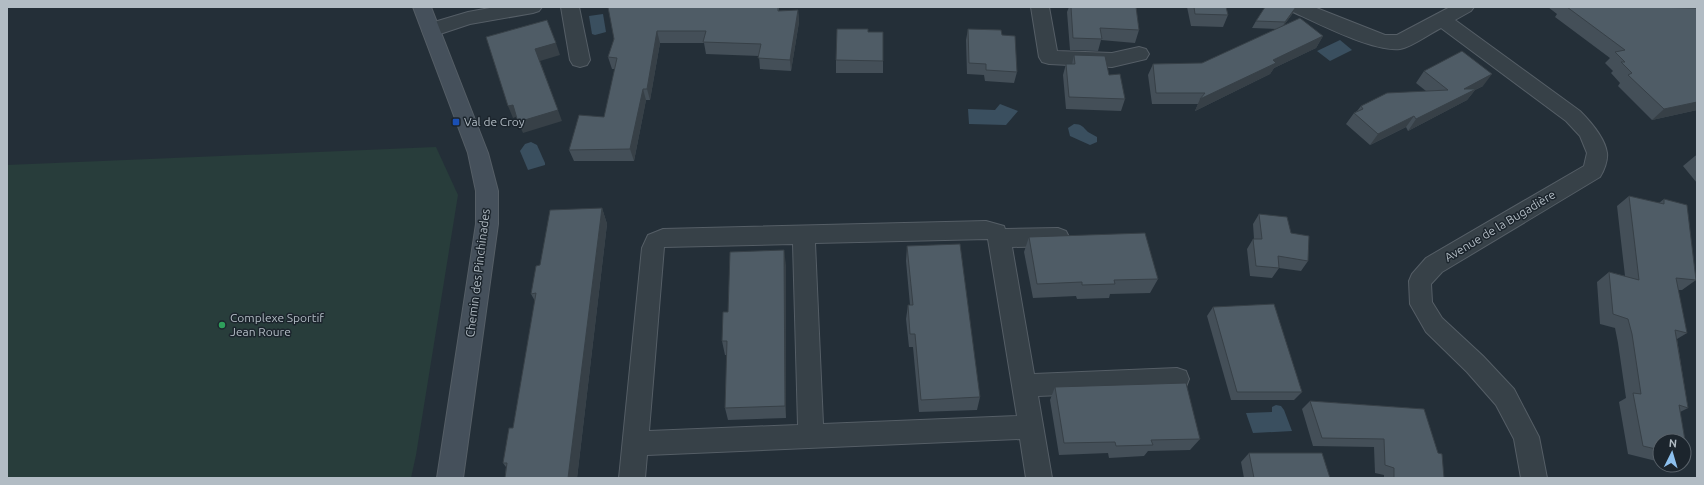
<svg xmlns="http://www.w3.org/2000/svg" width="1704" height="485" font-family="Ubuntu,sans-serif">
<rect width="100%" height="100%" fill="#242f38"/>
<polygon fill="#283d3b" points="436,147 458,195 416,455 411,478 7,478 7,165"/>
<g fill="#3a4f5f">
<polygon points="603,14 606,32 595,35 592,34 589,16"/>
<polygon points="1340,40 1352,50 1330,61 1317,51"/>
<polygon points="1000,104 1018,111 1006,125 969,124 968,109 995,110"/>
<path d="M1074,124C1082,124 1083,127 1088,132C1091,134 1094,135 1097,137V142L1090,145L1070,136L1068,128Z"/>
<polygon points="531,142 537,145 545,163 545,165 528,170 520,151 525,144"/>
<polygon points="1276,405 1281,406 1284,410 1292,431 1253,433 1246,413 1272,412 1272,407"/>
</g>
<g fill="none" stroke-linecap="round" stroke-linejoin="round">
<g stroke="#555e66" stroke-width="2">
<g id="street">
<polygon points="495,7 542,7 539,11 533,13 470,24 431,37 424,35 422,30 424,25 468,12"/>
<polygon points="561,7 579,7 590,60 587,65 580,67 573,65 570,60"/>
<polygon points="1031,7 1049,7 1057,51 1112,53 1139,47 1146,49 1149,54 1146,59 1112,67 1049,64 1042,62 1039,57"/>
<path d="M1288,7H1314L1385,35H1397L1450,7H1474L1471,11L1455,20L1580,111C1590,121 1605,138 1607,153C1608,160 1604,171 1600,177L1442,272L1431,284L1432,302L1442,318L1483,356L1514,389L1539,437L1547,478H1521L1514,439L1496,405L1467,372L1426,332L1410,304L1409,281L1412,274L1426,258L1584,166L1587,153L1580,136L1566,121L1441,28C1429,34 1412,47 1400,49C1373,52 1317,23 1291,11Z"/>
<path d="M986,221L1004,226L1005,229L1058,228L1066,231L1069,237L1066,243L1058,246L1012,247L1034,374L1177,368L1186,371L1189,379L1186,387L1177,390L1038,396L1052,478H1026L1020,439L647,455L645,478H619L642,248L648,235L663,229ZM988,239L1017,416L823,424L815,243ZM793,244L798,425L649,431L664,247Z"/>
</g>
</g>
<g stroke="#555e66" stroke-width="2">
<polygon id="secondary" points="413,7 431,7 488,153 498,191 498,224 463,478 437,478 476,224 476,191 468,153"/>
</g>
<use href="#street" fill="#374148" fill-rule="evenodd"/>
<use href="#secondary" fill="#45505b" fill-rule="evenodd"/>
</g>
<g fill="#444f58">
<polygon points="779,7 779,11 798,10 799,22 791,71 760,69 759,56 706,54 704,43 660,43 650,100 646,100 634,161 574,161 569,150 604,117 615,69 612,69 608,57 614,39"/>
<polygon points="1069,7 1136,7 1139,30 1135,43 1101,40 1098,51 1070,50 1067,12"/>
<polygon points="1187,7 1226,7 1228,15 1223,27 1191,26"/>
<polygon points="1548,7 1647,7 1697,110 1652,120 1618,86 1620,83 1611,73 1613,71 1605,63 1610,58 1555,17 1557,14"/>
<polygon points="1293,13 1284,25 1323,36 1316,48 1274,68 1270,74 1195,111 1198,104 1152,104 1148,75 1153,64 1202,63 1277,29 1252,28 1256,21"/>
<polygon points="968,29 1002,35 1017,72 1014,83 985,81 984,75 967,74 966,40"/>
<polygon points="868,32 883,61 883,73 836,73 836,60"/>
<polygon points="1074,55 1109,75 1125,99 1121,111 1066,109 1063,75 1066,64 1072,64"/>
<polygon points="1424,71 1483,86 1475,90 1467,100 1408,131 1406,127 1370,145 1346,124 1354,113 1357,111 1361,106 1426,91 1416,83"/>
<polygon points="1697,155 1697,183 1683,166 1695,156"/>
<polygon points="1629,196 1659,203 1664,199 1696,280 1682,290 1678,290 1687,333 1677,339 1688,408 1680,412 1688,458 1684,460 1684,441 1660,441 1660,462 1628,454 1619,402 1626,398 1618,343 1615,328 1600,324 1597,282 1609,272 1625,276 1617,206"/>
<polygon points="602,208 607,224 577,478 505,478 506,467 503,463 513,428 535,301 531,294 540,265"/>
<polygon points="1259,214 1291,233 1308,261 1301,271 1279,268 1272,278 1250,276 1247,249 1253,239 1254,239 1253,224"/>
<polygon points="1029,237 1158,279 1150,293 1110,294 1109,298 1077,299 1076,296 1033,298 1024,252"/>
<polygon points="907,246 980,397 977,410 919,412 913,347 909,347 906,319 908,305 910,305 906,261"/>
<polygon points="786,265 786,418 728,420 725,408 727,355 725,355 722,341 728,312"/>
<polygon points="1213,307 1302,392 1294,400 1231,400 1207,316"/>
<polygon points="1055,387 1200,439 1190,450 1148,451 1144,456 1109,458 1108,453 1059,455 1050,400"/>
<polygon points="1310,401 1424,409 1444,478 1384,478 1384,475 1375,473 1374,447 1313,446 1302,409"/>
<polygon points="1249,453 1330,478 1244,478 1241,462"/>
</g>
<g fill="#374047">
<polygon points="1296,7 1293,13 1281,29 1285,22"/>
<polygon points="798,10 799,22 791,71 790,60"/>
<polygon points="657,31 660,43 650,100 647,89"/>
<polygon points="1323,36 1316,48 1274,68 1270,74 1195,111 1200,99 1273,60"/>
<polygon points="556,43 560,55 540,61 562,121 523,133 518,122 535,49"/>
<polygon points="1492,74 1483,86 1475,90 1467,100 1408,131 1416,119 1464,89"/>
<polygon points="643,89 646,100 634,161 630,149"/>
<polygon points="1697,102 1697,110 1652,120 1664,109"/>
<polygon points="513,105 518,116 513,118 508,106"/>
<polygon points="1414,116 1406,127 1370,145 1378,134"/>
<polygon points="602,208 607,224 577,478 568,478"/>
<polygon points="784,250 786,265 786,418 785,406"/>
</g>
<g fill="#4f5c66" stroke="#374047">
<polygon points="608,7 778,7 778,11 798,10 790,60 758,58 761,44 703,42 706,31 657,31 647,89 643,89 630,149 569,150 579,115 604,117 617,58 608,57 614,39"/>
<polygon points="1071,7 1136,7 1139,30 1100,28 1102,39 1073,38"/>
<polygon points="1194,7 1226,7 1228,15 1195,14"/>
<polygon points="1265,7 1296,7 1285,22 1256,21"/>
<polygon points="1567,7 1647,7 1697,8 1697,102 1664,109 1628,75 1632,73 1621,62 1625,62 1615,52 1625,50"/>
<polygon points="1300,18 1323,36 1273,60 1276,63 1200,99 1205,93 1156,93 1153,64 1202,63"/>
<polygon points="547,20 556,43 535,49 558,110 518,122 513,105 508,106 486,37"/>
<polygon points="837,29 868,29 868,32 883,32 883,61 836,60"/>
<polygon points="968,29 1001,30 1002,35 1015,36 1017,72 986,70 986,64 969,63"/>
<polygon points="1462,51 1492,74 1464,89 1476,89 1416,119 1414,116 1378,134 1354,113 1363,109 1361,106 1387,93 1448,90 1424,71"/>
<polygon points="1074,55 1105,56 1109,75 1120,74 1125,99 1069,97 1066,64 1075,64"/>
<polygon points="1629,196 1664,204 1664,199 1687,205 1696,280 1676,278 1687,333 1675,330 1688,408 1679,405 1688,458 1684,457 1684,441 1660,441 1660,450 1643,446 1633,393 1641,394 1632,334 1628,319 1613,314 1609,272 1639,280"/>
<polygon points="602,208 568,478 505,478 507,463 503,463 509,428 513,428 536,293 531,294 536,266 540,265 550,210"/>
<polygon points="1259,214 1287,217 1291,233 1309,236 1308,261 1278,256 1279,268 1256,266 1253,239 1262,239"/>
<polygon points="1145,233 1158,279 1114,280 1115,284 1082,285 1082,282 1037,284 1029,237"/>
<polygon points="960,244 980,397 921,400 915,334 910,334 908,305 913,305 907,246"/>
<polygon points="784,250 785,406 725,408 727,341 722,341 723,312 728,312 730,252"/>
<polygon points="1274,304 1302,392 1237,392 1213,307"/>
<polygon points="1186,383 1200,439 1151,440 1153,445 1116,446 1115,442 1064,443 1055,387"/>
<polygon points="1310,401 1424,409 1438,453 1442,454 1444,478 1394,478 1394,468 1385,465 1384,439 1322,438"/>
<polygon points="1249,453 1322,453 1330,478 1254,478"/>
</g>
<rect fill="#1a4fb4" stroke="#1c252d" stroke-width="1.5" x="452" y="118" width="8" height="8" rx="2"/>
<circle fill="#2e9e5b" stroke="#1c252d" stroke-width="1.5" cx="222" cy="325" r="4"/>
<g text-anchor="middle" stroke-width="3" stroke-linejoin="round" paint-order="stroke">
<g font-size="12" fill="#b2bcc4" stroke="#1c252d" text-anchor="start">
<text x="464" y="126">Val de Croy</text>
<text x="230" y="322">Complexe Sportif<tspan x="230" dy="14">Jean Roure</tspan></text>
</g>
<g font-size="12" fill="#b2bcc4" stroke="#1c252d">
<text transform="translate(1500 226) rotate(-31)" y="4">Avenue de la Bugadière</text>
<text transform="translate(478 273) rotate(-83)" y="4">Chemin des Pinchinades</text>
</g>
</g>
<rect width="1704" height="485" fill="none" stroke="#b2bcc4" stroke-width="16"/>
<g transform="translate(1672 453) rotate(5)"><circle r="19" fill="#1c252d" stroke="#586169"/>
<path d="M0-3L7 15L0 10L-7 15Z" fill="#8dc0ee"/>
<text y="-6" font-size="11" font-weight="bold" text-anchor="middle" fill="#b2bcc4">N</text>
</g>
</svg>
